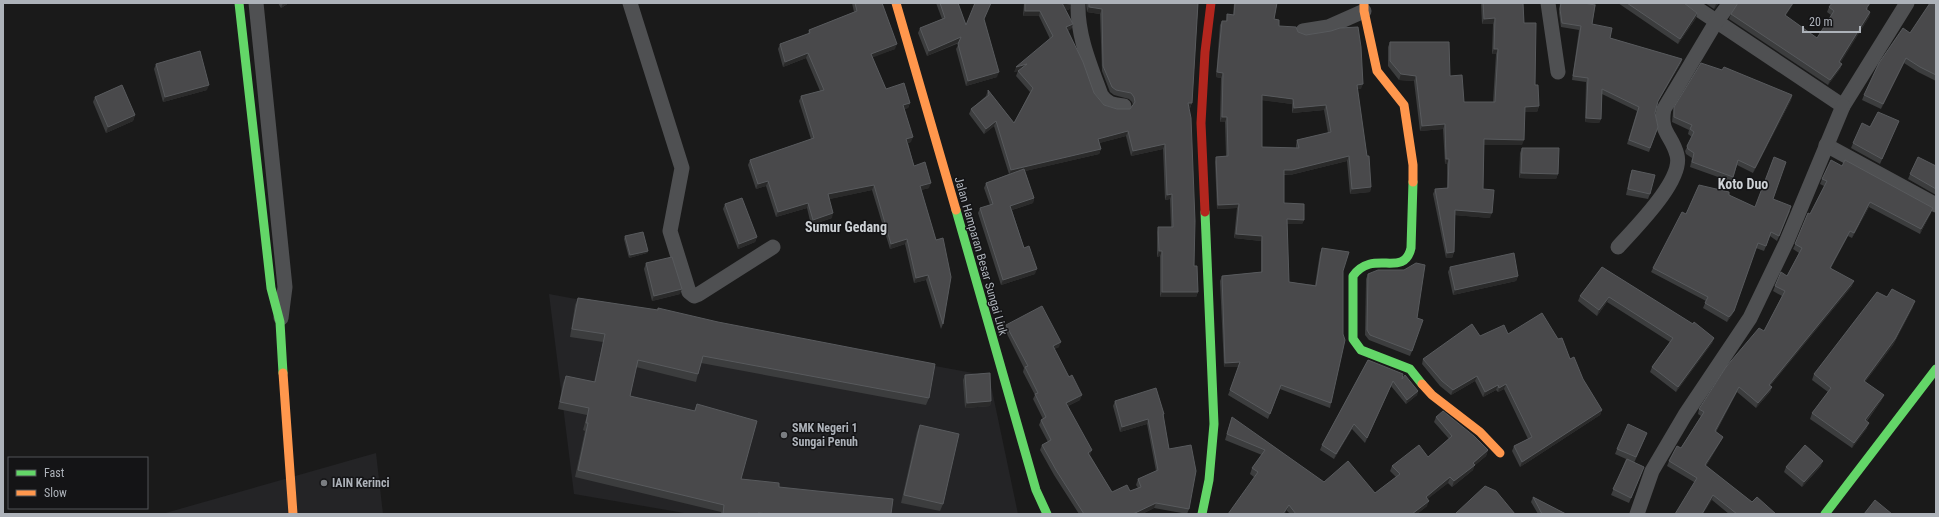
<svg xmlns="http://www.w3.org/2000/svg" width="1939" height="517" font-family="'Roboto Condensed',sans-serif">
<rect width="100%" height="100%" fill="#1a1a1a"/>
<g fill="#242426">
<polygon points="549,294 989,376 1018,514 690,514 574,494"/>
<polygon points="376,453 383,514 162,514"/>
</g>
<g fill="none" stroke-linecap="round" stroke-linejoin="round">
<g stroke="#4f5052" stroke-width="15">
<polyline points="256,3 285,287 281,318"/>
<polyline points="630,3 682,168 670,231 689,292 694,296 699,294 773,247"/>
<path d="M1078,3C1077,35 1090,65 1101,95C1107,104 1113,105 1124,106"/>
<polyline points="1548,3 1558,72"/>
<polyline points="1689,3 1843,106 1907,3"/>
<polyline points="1303,31 1328,27 1364,11"/>
<polyline points="1826,145 1936,205"/>
<path d="M1618,247C1634,229 1684,180 1677,155C1672,135 1659,132 1664,109L1716,22L1730,3"/>
<polyline points="1637,514 1652,471 1685,415 1750,318 1786,243 1843,106"/>
</g>
<g stroke="#63d668" stroke-width="9">
<polyline points="239,3 271,288 280,322 283,373"/>
<path d="M1413,182L1411,248C1404,279 1373,248 1353,276V339L1361,350L1410,369L1422,384"/>
<polyline points="956,210 1036,490 1047,514"/>
<polyline points="1202,514 1209,480 1214,424 1205,212"/>
<polyline points="1825,514 1936,369"/>
</g>
<g stroke="#ff974d" stroke-width="9">
<polyline points="896,3 956,210"/>
<polyline points="1364,3 1364,11 1377,71 1404,105 1413,165 1413,182"/>
<polyline points="283,373 293,514"/>
<polyline points="1422,384 1432,395 1480,432 1500,453"/>
</g>
<polyline stroke="#b3261e" stroke-width="9" points="1205,212 1201,123 1205,52 1211,3"/>
</g>
<g fill="#3c3d3e" fill-rule="evenodd">
<polygon points="278,3 289,3 281,8"/>
<polygon points="852,3 882,3 895,49 872,57 886,89 910,103 908,108 904,109 911,142 908,143 914,166 929,188 921,190 943,324 941,329 926,280 914,283 905,244 890,249 872,190 829,199 832,218 811,225 807,208 776,217 766,186 756,189 748,165 750,160 811,139 799,101 801,96 820,91 806,58 783,67 778,49 780,44 808,34 809,30 854,12"/>
<polygon points="936,3 958,3 966,25 984,19 997,77 966,86 956,49 959,43 927,56 918,33 920,28 942,19"/>
<polygon points="1024,3 1071,3 1069,10 1065,9 1073,24 1071,29 1067,31 1094,93 1104,105 1117,109 1130,109 1133,105 1132,102 1129,99 1114,95 1110,92 1102,71 1100,14 1087,12 1086,3 1198,3 1192,103 1190,108 1189,108 1194,266 1198,292 1196,297 1160,297 1160,256 1157,257 1157,232 1158,227 1171,227 1170,199 1165,200 1163,149 1131,156 1126,136 1099,143 1101,149 1099,154 1025,171 1034,198 1033,203 1012,210 1024,248 1035,274 1001,285 978,213 980,208 990,205 984,188 986,183 1009,174 994,126 984,134 969,114 971,109 986,96 988,90 1014,123 1030,92 1016,76 1018,71 1014,72 1050,39 1039,16 1023,16"/>
<path d="M1234,3H1277L1274,19L1279,26L1298,32L1361,89H1357L1371,187L1370,192L1350,194L1347,161L1290,175H1284V203L1304,220L1302,224H1287L1289,282L1315,285L1320,253L1322,248L1343,271L1331,403L1330,408L1280,389L1268,419L1228,395L1239,367H1224L1220,281L1222,276L1261,272V241L1234,238L1237,208L1217,209L1215,162L1216,157L1226,156L1225,122H1220L1221,78L1216,77L1220,25L1222,21H1226L1227,14L1233,15ZM1262,100L1292,104V113L1324,110L1328,133L1297,140L1296,145V148L1262,147Z"/>
<polygon points="1481,3 1523,3 1524,23 1539,106 1537,112 1525,112 1522,145 1484,145 1483,189 1490,218 1455,215 1454,252 1452,258 1446,258 1433,194 1435,189 1447,188 1447,164 1445,164 1443,129 1420,131 1414,81 1399,80 1388,66 1388,47 1390,42 1450,76 1464,102 1493,102 1496,54 1492,54 1493,24 1482,24"/>
<polygon points="1560,3 1584,3 1593,4 1591,3 1596,3 1592,24 1610,38 1682,59 1681,63 1657,103 1655,113 1658,127 1649,152 1627,144 1637,111 1602,94 1601,119 1599,123 1585,122 1586,82 1572,80 1579,30 1561,27 1559,13"/>
<polygon points="1618,3 1684,3 1697,13 1696,18 1678,44"/>
<polygon points="1705,3 1719,3 1714,9"/>
<polygon points="1936,3 1936,81 1918,72 1904,63 1881,109 1862,100 1864,95 1910,33"/>
<polygon points="1829,7 1868,8 1867,10 1870,12 1869,17 1840,63 1842,64 1840,69 1828,85 1729,19 1731,14 1786,16 1817,38 1831,15 1827,12"/>
<polygon points="156,64 207,90 163,102 154,69"/>
<polygon points="1792,95 1791,100 1753,173 1737,165 1732,182 1690,167 1692,158 1686,154 1685,151 1692,137 1688,134 1689,130 1672,122 1673,112 1674,107"/>
<polygon points="95,97 135,115 133,121 106,133 93,102"/>
<polygon points="1899,121 1880,164 1851,148 1853,143 1870,127"/>
<polygon points="1522,148 1558,174 1556,179 1519,178 1520,153"/>
<polygon points="1936,166 1936,195 1908,179 1910,174"/>
<polygon points="1632,170 1650,194 1648,199 1626,195 1630,175"/>
<polygon points="1822,179 1931,213 1920,234 1869,207 1852,238 1848,236 1831,268 1852,286 1770,386 1772,387 1770,392 1756,408 1737,392 1716,432 1723,437 1721,441 1706,466 1752,502 1776,514 1729,514 1712,500 1694,482 1667,466 1669,461 1681,448 1701,416 1698,414 1699,409 1764,331 1782,296 1773,291 1775,286 1787,276 1799,253 1793,249 1810,214 1824,186 1820,184"/>
<polygon points="1729,195 1755,207 1773,199 1790,211 1777,241 1770,236 1764,251 1756,248 1732,315 1727,322 1703,308 1706,301 1651,272 1653,268 1686,214"/>
<polygon points="725,204 757,237 755,242 738,249 723,209"/>
<polygon points="625,236 648,251 647,253 629,258 624,239"/>
<polygon points="646,263 680,294 652,301 644,269"/>
<polygon points="1450,267 1518,276 1516,281 1453,295 1448,272"/>
<polygon points="1602,267 1714,338 1712,343 1676,392 1650,372 1652,367 1670,342 1607,302 1597,316 1578,301 1580,296"/>
<polygon points="1404,270 1412,351 1410,356 1369,340 1365,335 1366,279 1368,274"/>
<polygon points="1887,297 1913,307 1893,345 1865,382 1884,395 1881,401 1867,421 1867,428 1852,448 1810,419 1812,413 1828,392 1812,380 1814,374"/>
<polygon points="578,298 657,310 658,308 929,398 926,405 701,363 698,374 696,382 636,367 630,396 694,411 697,404 741,479 779,487 891,514 721,514 721,512 575,477 585,431 583,430 587,415 558,409 563,383 566,376 594,382 603,342 570,337 575,305"/>
<polygon points="1006,325 1059,347 1054,349 1080,400 1068,406 1090,455 1112,492 1130,491 1138,488 1136,485 1138,479 1156,471 1147,424 1120,432 1113,406 1115,401 1164,414 1163,417 1169,449 1189,509 1187,514 1154,508 1142,514 1079,514 1054,475 1040,450 1042,445 1048,442 1039,425 1041,420 1043,419 1033,399 1035,395 1023,372 1024,368 1005,330"/>
<polygon points="1508,334 1570,359 1602,410 1600,415 1520,467 1512,451 1514,446 1528,439 1504,389 1498,392 1496,390 1483,397 1475,381 1451,395 1440,386 1422,364 1423,359 1480,336"/>
<polygon points="1368,360 1402,379 1418,391 1417,395 1406,404 1391,386 1365,443 1352,429 1334,459 1320,450 1322,445"/>
<polygon points="965,375 991,401 990,406 965,408 963,380"/>
<polygon points="1436,417 1488,450 1486,456 1474,466 1473,470 1452,487 1448,483 1427,499 1427,506 1417,514 1290,514 1254,477 1250,474 1252,468 1262,455 1225,440 1230,423 1324,482 1375,493 1396,477 1390,471 1392,466 1428,457 1449,439 1434,422"/>
<polygon points="920,425 943,504 940,511 901,503 917,432"/>
<polygon points="1645,438 1634,463 1642,472 1629,503 1611,495 1626,459 1615,454 1617,449"/>
<polygon points="1821,466 1802,487 1784,472 1786,467"/>
<polygon points="1533,497 1566,514 1538,514 1531,502"/>
</g>
<g fill="#2a2a2a">
<polygon points="283,3 289,3 281,8"/>
<polygon points="1062,3 1071,4 1069,10 1060,8"/>
<polygon points="1717,3 1719,3 1714,9 1716,4"/>
<polygon points="1793,3 1794,3 1783,20 1785,15"/>
<polygon points="1089,7 1102,9 1100,14 1087,12"/>
<polygon points="1025,11 1040,11 1039,16 1023,16"/>
<polygon points="1870,12 1869,17 1838,67 1839,62"/>
<polygon points="1697,13 1696,18 1678,44 1680,39"/>
<polygon points="1495,18 1493,24 1482,24 1484,19"/>
<polygon points="1073,24 1071,29 1064,33 1066,27"/>
<polygon points="961,37 959,42 927,56 929,51"/>
<polygon points="897,44 895,49 869,59 871,54"/>
<polygon points="1494,49 1498,49 1496,54 1492,54"/>
<polygon points="808,53 806,58 783,67 785,62"/>
<polygon points="1906,58 1904,63 1881,109 1883,104"/>
<polygon points="1682,59 1681,63 1656,105 1658,101"/>
<polygon points="1027,64 1025,69 1014,72 1016,67"/>
<polygon points="1842,64 1840,69 1828,85 1830,80"/>
<polygon points="999,72 997,77 966,86 968,81"/>
<polygon points="1217,72 1223,73 1221,78 1216,77"/>
<polygon points="1401,74 1416,76 1414,81 1399,80"/>
<polygon points="1363,84 1361,89 1355,89 1357,85"/>
<polygon points="209,85 207,90 163,102 165,97"/>
<polygon points="1262,95 1293,99 1292,104 1260,100"/>
<polygon points="1792,95 1791,100 1753,173 1755,168"/>
<polygon points="910,103 908,108 901,110 903,105"/>
<polygon points="1188,103 1192,103 1190,108 1186,108"/>
<polygon points="1326,105 1324,110 1292,113 1294,108"/>
<polygon points="1539,106 1537,112 1523,112 1525,107"/>
<polygon points="135,115 133,121 106,133 108,127"/>
<polygon points="1222,117 1227,117 1225,122 1220,122"/>
<polygon points="1586,118 1601,119 1599,123 1585,122"/>
<polygon points="996,121 994,126 984,134 986,129"/>
<polygon points="1445,124 1443,129 1420,131 1422,126"/>
<polygon points="1128,131 1126,136 1096,144 1098,139"/>
<polygon points="913,137 911,142 905,144 906,139"/>
<polygon points="1484,139 1524,140 1522,145 1482,145"/>
<polygon points="1165,144 1163,149 1131,156 1133,151"/>
<polygon points="1101,149 1099,154 1009,175 1011,170"/>
<polygon points="1349,156 1347,161 1290,175 1282,174 1284,170"/>
<polygon points="1446,159 1449,159 1447,164 1445,164"/>
<polygon points="1521,173 1558,174 1556,179 1519,178"/>
<polygon points="768,181 766,186 756,189 758,184"/>
<polygon points="931,183 929,188 918,191 920,186"/>
<polygon points="874,185 872,190 826,200 828,194"/>
<polygon points="1371,187 1370,192 1350,194 1352,189"/>
<polygon points="1172,194 1170,199 1165,200 1167,195"/>
<polygon points="1034,198 1033,203 1009,211 1010,206"/>
<polygon points="1870,202 1869,207 1852,238 1854,233"/>
<polygon points="808,203 807,208 776,217 778,212"/>
<polygon points="1239,204 1237,208 1217,209 1218,205"/>
<polygon points="1933,208 1931,213 1920,234 1921,229"/>
<polygon points="1455,210 1492,213 1490,218 1453,215"/>
<polygon points="833,213 832,218 811,225 813,220"/>
<polygon points="1287,219 1304,220 1302,224 1285,224"/>
<polygon points="1850,231 1848,236 1828,273 1830,268"/>
<polygon points="1236,234 1262,236 1261,241 1234,238"/>
<polygon points="757,237 755,242 738,249 739,244"/>
<polygon points="907,239 905,244 890,249 891,244"/>
<polygon points="648,251 647,253 629,258 630,255"/>
<polygon points="1159,251 1162,251 1160,256 1157,257"/>
<polygon points="1454,252 1452,258 1446,258 1447,253"/>
<polygon points="1037,269 1035,274 1001,285 1003,280"/>
<polygon points="928,275 926,280 914,283 916,278"/>
<polygon points="1518,276 1516,281 1453,295 1455,290"/>
<polygon points="1854,281 1852,286 1767,389 1769,385"/>
<polygon points="682,289 680,294 652,301 654,296"/>
<polygon points="1162,292 1198,292 1196,297 1160,297"/>
<polygon points="1609,297 1607,302 1597,316 1599,310"/>
<polygon points="1915,301 1913,307 1893,345 1862,386 1864,381"/>
<polygon points="1734,311 1732,315 1727,322 1729,317"/>
<polygon points="1714,338 1712,343 1676,392 1678,387"/>
<polygon points="1061,342 1059,347 1051,351 1053,346"/>
<polygon points="1240,362 1239,367 1224,367 1225,363"/>
<polygon points="1477,376 1475,381 1451,395 1453,390"/>
<polygon points="1393,381 1391,386 1365,443 1367,438"/>
<polygon points="1506,384 1504,389 1498,392 1499,388"/>
<polygon points="1498,385 1496,390 1483,397 1485,392"/>
<polygon points="1739,387 1737,392 1713,436 1715,431"/>
<polygon points="1772,387 1770,392 1756,408 1758,403"/>
<polygon points="1418,391 1417,395 1406,404 1407,400"/>
<polygon points="1082,395 1080,400 1064,408 1066,403"/>
<polygon points="1884,395 1881,401 1863,425 1865,420"/>
<polygon points="991,401 990,406 965,408 967,403"/>
<polygon points="1602,410 1600,415 1520,467 1522,462"/>
<polygon points="1148,419 1147,424 1120,432 1122,427"/>
<polygon points="1869,423 1867,428 1852,448 1854,443"/>
<polygon points="1354,424 1352,429 1334,459 1336,454"/>
<polygon points="1723,437 1721,441 1703,470 1705,465"/>
<polygon points="1092,450 1090,456 1088,453"/>
<polygon points="1488,450 1486,456 1474,466 1473,470 1452,487 1454,481"/>
<polygon points="1823,461 1821,466 1802,487 1804,482"/>
<polygon points="1450,477 1448,483 1424,502 1426,497"/>
<polygon points="1713,495 1712,500 1703,514 1702,514"/>
<polygon points="1429,501 1427,506 1417,514 1412,514"/>
<polygon points="1156,503 1154,508 1142,514 1133,514"/>
<polygon points="1289,505 1287,510 1285,514 1283,514"/>
</g>
<g fill="#49494b" stroke="#585a5d" fill-rule="evenodd">
<polygon points="855,3 882,3 897,44 871,54 886,89 904,83 910,103 903,105 913,137 906,139 914,166 925,162 931,183 920,186 936,240 943,238 951,277 943,324 928,275 916,278 907,239 891,244 874,185 828,194 833,213 813,220 808,203 778,212 768,181 758,184 750,160 814,138 801,96 824,90 808,53 785,62 780,44 810,33 809,30 857,11"/>
<polygon points="940,3 958,3 966,25 975,3 991,3 984,19 999,72 968,81 958,44 961,37 929,51 920,28 945,18"/>
<polygon points="1025,3 1071,3 1071,4 1062,3 1073,24 1066,27 1083,62 1094,93 1104,105 1117,109 1130,109 1135,102 1134,97 1131,93 1116,90 1112,87 1103,66 1102,9 1089,7 1089,3 1198,3 1192,103 1188,103 1191,118 1195,221 1194,266 1197,266 1198,292 1162,292 1162,251 1159,251 1158,227 1173,227 1172,194 1167,195 1165,144 1133,151 1128,131 1098,139 1101,149 1011,170 996,121 986,129 971,109 989,95 988,90 1014,123 1033,88 1018,71 1027,64 1016,67 1053,36 1040,11 1025,11"/>
<path d="M1235,3H1277L1274,19L1279,20V26L1296,27L1298,32L1306,35L1331,31L1340,28L1358,27L1361,47L1363,84L1357,85L1367,156H1369L1371,187L1352,189L1349,156L1292,170H1284V203L1304,204V220L1287,219L1289,282L1316,286L1322,248L1349,252L1343,271V334L1345,340L1331,403L1281,385L1270,414L1230,390L1240,362L1225,363L1222,276L1262,272V236L1236,234L1239,204L1218,205L1216,157L1228,156L1227,117H1222L1223,73L1217,72L1222,21H1227V14L1234,15ZM1262,95L1293,99L1294,108L1326,105L1331,132L1297,140L1299,148L1262,147Z"/>
<polygon points="1483,3 1523,3 1524,23 1536,23 1535,85 1538,85 1539,106 1525,107 1524,140 1484,139 1483,189 1494,190 1492,213 1455,210 1454,252 1447,253 1435,189 1448,188 1449,159 1446,159 1445,124 1422,126 1416,76 1401,74 1390,61 1390,42 1449,42 1450,76 1462,75 1464,102 1495,102 1498,49 1494,49 1495,18 1484,19"/>
<polygon points="1561,3 1584,3 1595,5 1592,24 1612,28 1610,38 1682,59 1658,101 1655,113 1658,127 1650,148 1629,140 1639,107 1602,89 1601,119 1586,118 1588,78 1573,76 1581,26 1562,23 1560,9"/>
<polygon points="1627,3 1684,3 1697,13 1680,39"/>
<polygon points="1738,3 1793,3 1785,15 1817,38 1834,11 1829,7 1832,3 1870,3 1866,9 1870,12 1839,62 1842,64 1830,80 1731,14"/>
<polygon points="1930,3 1936,3 1936,75 1920,67 1906,58 1883,104 1864,95 1879,63 1903,28 1910,33"/>
<polygon points="200,51 209,85 165,97 156,64"/>
<polygon points="1701,63 1722,70 1724,67 1792,95 1755,168 1738,160 1733,177 1692,162 1694,153 1688,149 1687,146 1694,132 1690,129 1692,125 1674,117 1674,107"/>
<polygon points="122,85 135,115 108,127 95,97"/>
<polygon points="1878,112 1899,121 1882,159 1853,143 1862,123 1870,127"/>
<polygon points="1522,148 1559,148 1558,174 1521,173"/>
<polygon points="1774,157 1786,162 1773,199 1791,206 1779,236 1771,232 1766,246 1758,243 1734,311 1729,317 1705,303 1708,297 1653,268 1682,212 1686,214 1699,185 1729,192 1729,195 1755,207"/>
<polygon points="1918,157 1936,166 1936,189 1910,174"/>
<polygon points="1831,160 1842,166 1845,160 1933,208 1921,229 1870,202 1854,233 1850,231 1830,268 1854,281 1769,385 1772,387 1758,403 1739,387 1715,431 1723,437 1705,465 1752,502 1757,497 1776,514 1737,514 1713,495 1702,514 1675,514 1697,478 1669,461 1677,446 1681,448 1704,412 1699,409 1726,367 1759,328 1764,331 1785,291 1775,286 1781,272 1787,276 1802,248 1795,244 1808,213 1810,214 1827,181 1822,179"/>
<polygon points="1024,169 1034,198 1010,206 1024,248 1029,246 1037,269 1003,280 980,208 993,204 986,183"/>
<polygon points="1632,170 1655,175 1650,194 1628,189"/>
<polygon points="742,198 757,237 739,244 725,204"/>
<polygon points="643,232 648,251 630,255 625,236"/>
<polygon points="1514,253 1518,276 1455,290 1450,267"/>
<polygon points="672,257 682,289 654,296 646,263"/>
<polygon points="1416,263 1425,265 1417,318 1423,320 1412,351 1370,335 1367,330 1368,274 1378,270 1404,270"/>
<polygon points="1602,267 1693,324 1694,322 1714,338 1678,387 1652,367 1673,338 1609,297 1599,310 1580,296"/>
<polygon points="1892,289 1915,301 1895,339 1864,381 1884,395 1865,420 1869,423 1854,443 1812,413 1831,388 1814,374 1877,292 1887,297"/>
<polygon points="578,298 658,310 658,308 718,322 935,364 929,398 703,356 698,374 638,360 630,396 695,411 697,404 757,421 741,479 779,483 779,487 893,499 891,514 769,514 758,513 758,514 723,514 724,505 578,470 588,423 586,423 589,408 560,402 566,376 595,382 605,334 572,329"/>
<polygon points="1042,306 1061,342 1053,346 1069,377 1072,375 1082,395 1066,403 1092,450 1088,453 1112,492 1127,485 1130,491 1141,487 1138,479 1158,470 1148,419 1122,427 1115,401 1156,388 1164,414 1163,414 1169,449 1191,445 1196,471 1189,509 1156,503 1133,514 1084,514 1056,470 1042,445 1051,440 1041,420 1046,417 1035,394 1038,393 1025,367 1028,366 1006,325"/>
<polygon points="1542,313 1558,339 1562,338 1570,359 1574,357 1583,379 1602,410 1522,462 1514,446 1532,437 1506,384 1499,388 1498,385 1485,392 1477,376 1453,390 1442,381 1423,359 1472,324 1480,336 1504,325 1508,334"/>
<polygon points="1368,360 1403,374 1402,379 1405,375 1418,391 1407,400 1393,381 1367,438 1354,424 1336,454 1322,445"/>
<polygon points="990,373 991,401 967,403 965,375"/>
<polygon points="1443,411 1474,436 1488,450 1473,463 1475,465 1454,481 1450,477 1426,497 1429,501 1412,514 1296,514 1289,505 1283,514 1228,514 1258,472 1252,468 1265,450 1227,434 1232,417 1324,482 1348,461 1375,493 1400,474 1392,466 1419,445 1428,457 1452,436 1436,417"/>
<polygon points="1628,424 1647,433 1636,457 1617,449"/>
<polygon points="920,425 959,434 943,504 904,495"/>
<polygon points="1805,445 1823,461 1804,482 1786,467"/>
<polygon points="1627,459 1644,467 1631,498 1613,489"/>
<polygon points="1485,486 1496,491 1515,514 1455,514"/>
<polygon points="1533,497 1566,514 1542,514"/>
<polygon points="1875,500 1892,514 1864,514"/>
</g>
<g fill="#7a7d81" stroke="#141416" stroke-width="1.5">
<circle cx="784" cy="435" r="4"/>
<circle cx="324" cy="483" r="4"/>
</g>
<g text-anchor="middle" stroke-width="3" stroke-linejoin="round" paint-order="stroke">
<g font-size="12" fill="#adb2b9" stroke="#141416">
<text transform="translate(981 256) rotate(74)" y="4">Jalan Hamparan Besar Sungai Liuk</text>
</g>
<g font-size="12" font-weight="bold" fill="#adb2b9" stroke="#141416" text-anchor="start">
<text x="792" y="432">SMK Negeri 1<tspan x="792" dy="14">Sungai Penuh</tspan></text>
<text x="332" y="487">IAIN Kerinci</text>
</g>
<g font-size="14" font-weight="bold" fill="#cdd1d5" stroke="#141416">
<text x="1743" y="189">Koto Duo</text>
<text x="846" y="232">Sumur Gedang</text>
</g>
</g>
<rect width="1939" height="517" fill="none" stroke="#adb2b9" stroke-width="8"/>
<rect x="8" y="457" width="140" height="52" fill="#141416" stroke="#515357"/>
<rect x="16" y="470" width="20" height="6" fill="#63d668" stroke="#515357"/>
<text x="44" y="477" font-size="12" fill="#adb2b9">Fast</text>
<rect x="16" y="490" width="20" height="6" fill="#ff974d" stroke="#515357"/>
<text x="44" y="497" font-size="12" fill="#adb2b9">Slow</text>
<path d="M1803 26v6h57v-6" fill="none" stroke="#adb2b9" stroke-width="2"/>
<text x="1809" y="26" font-size="12" fill="#adb2b9" stroke="#141416" stroke-width="3" paint-order="stroke">20 m</text>
</svg>
